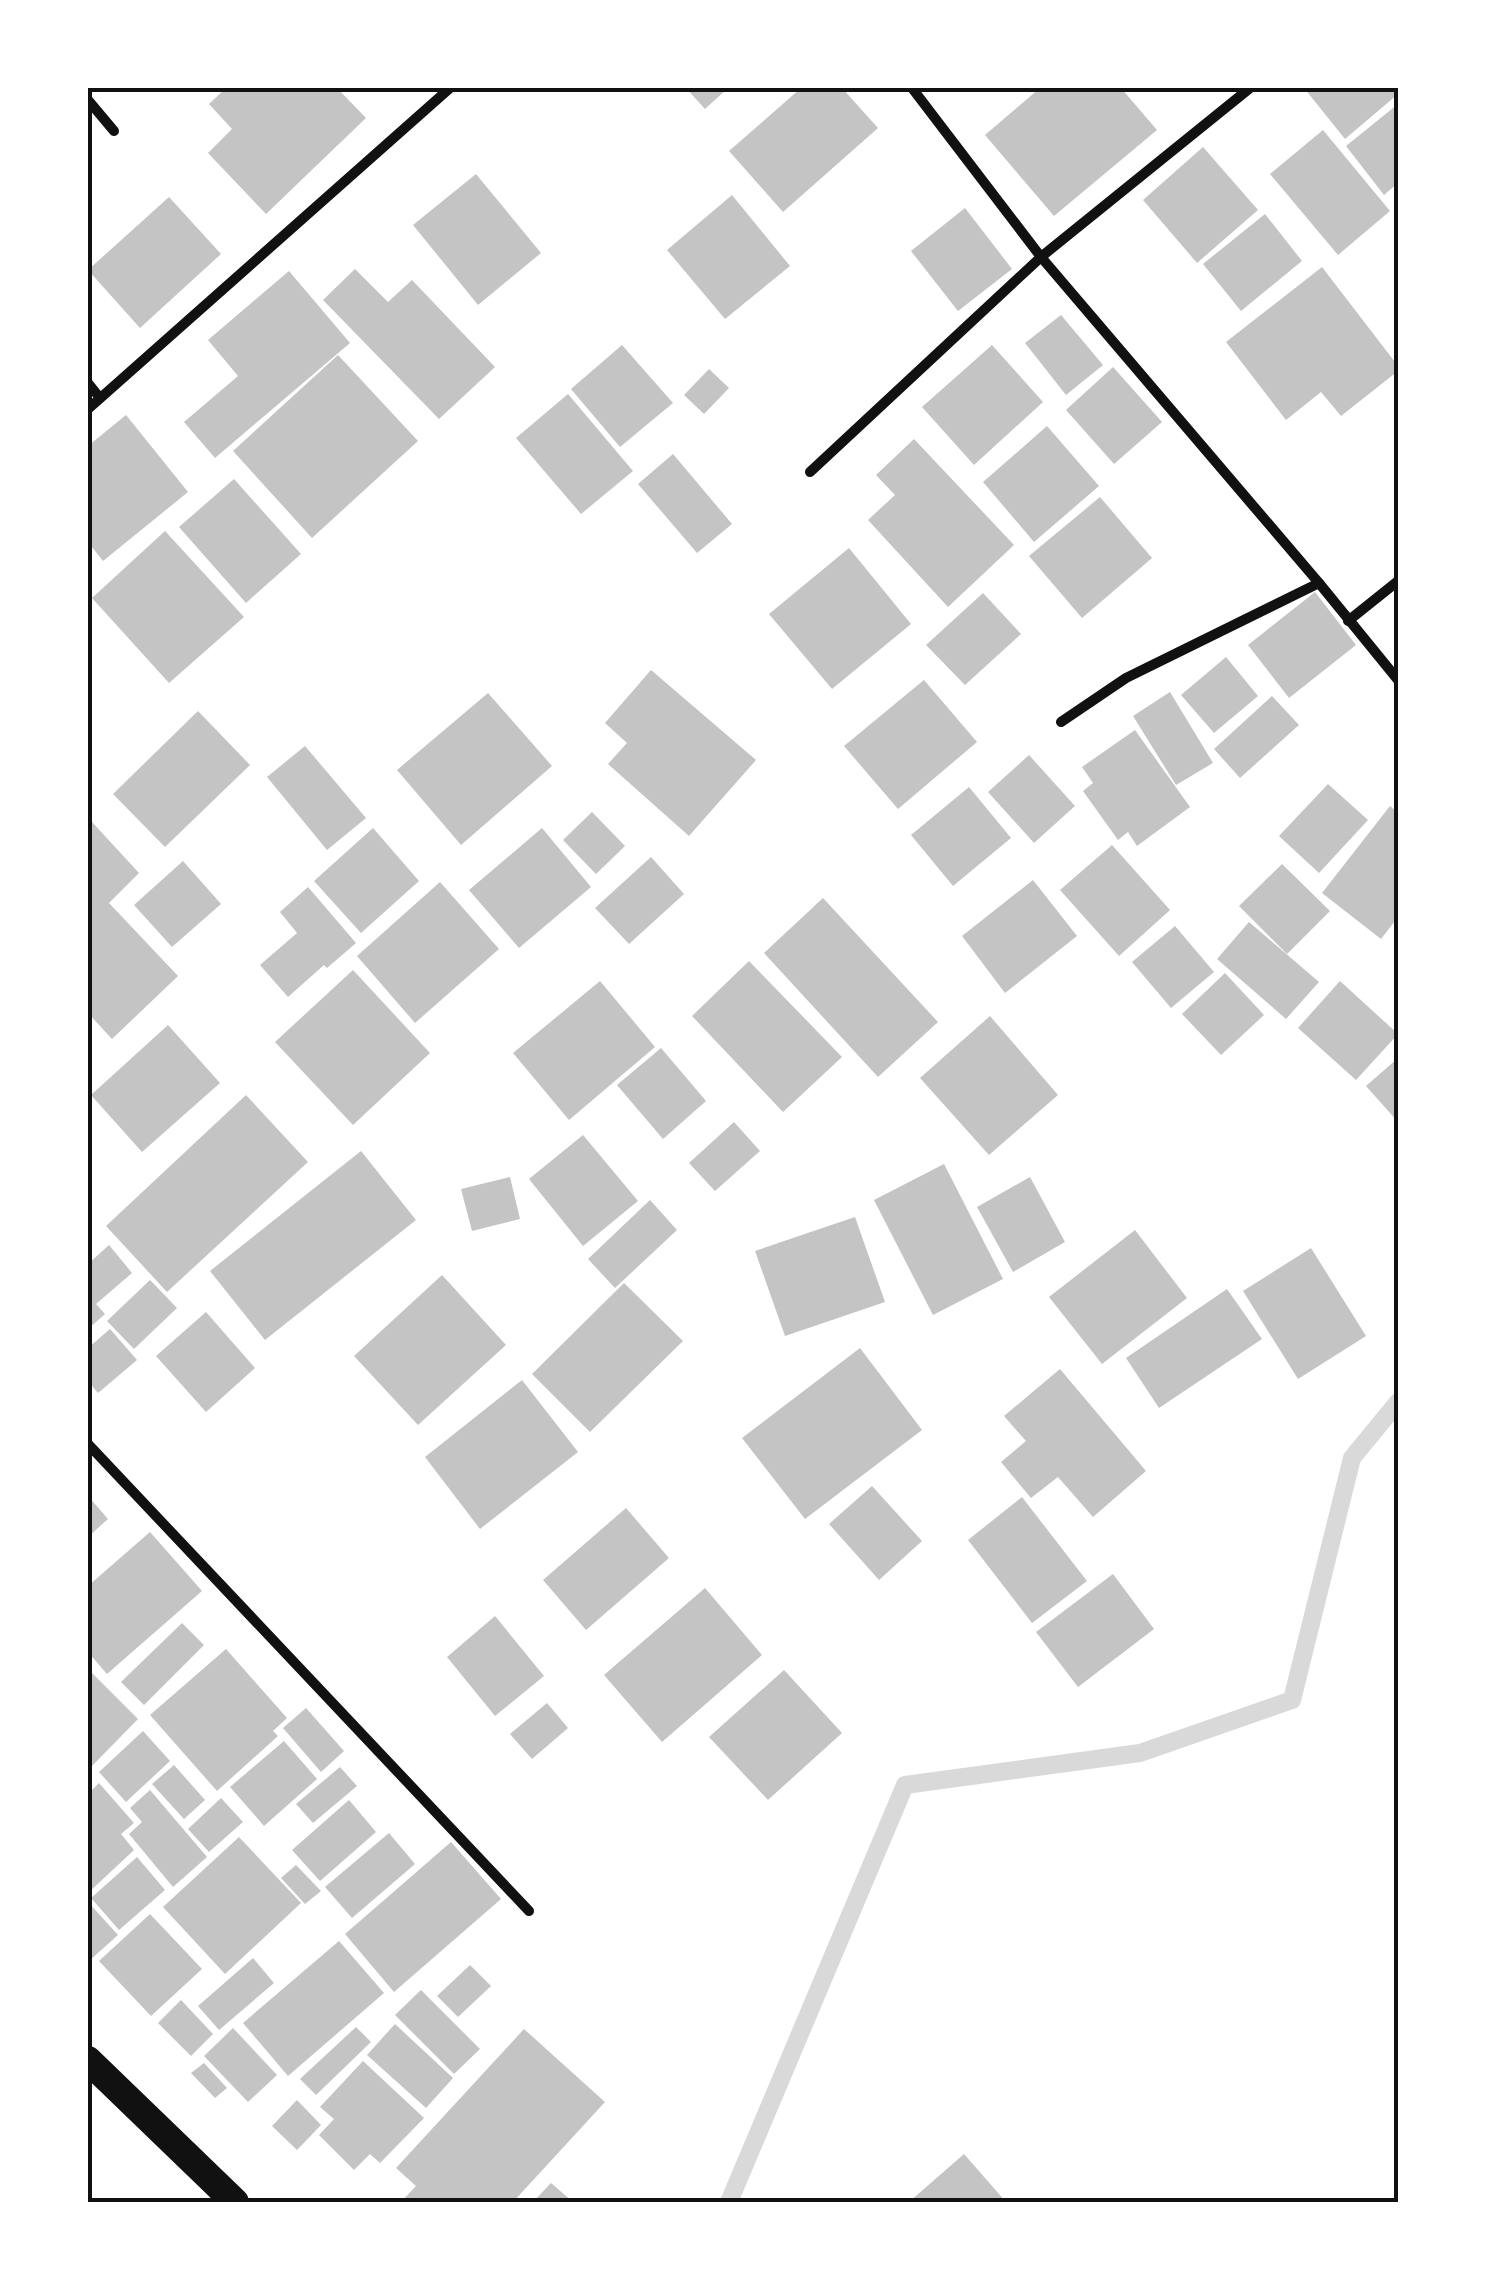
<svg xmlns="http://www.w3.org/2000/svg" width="1486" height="2290" font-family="'Alegreya Sans',sans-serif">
<rect width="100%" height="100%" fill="#fff"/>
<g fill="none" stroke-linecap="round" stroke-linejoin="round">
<polyline stroke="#d9d9d9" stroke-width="18" points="729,2202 905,1785 1140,1753 1292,1700 1352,1458 1398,1402"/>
</g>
<g fill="#c4c4c4">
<polygon points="226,88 337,88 366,118 266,214 208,153 232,129 209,104"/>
<polygon points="686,88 728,88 705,109"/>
<polygon points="801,88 842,88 878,128 783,212 729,151"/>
<polygon points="1040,88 1121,88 1157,130 1054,216 985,135"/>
<polygon points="1304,88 1398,88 1398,94 1345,139"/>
<polygon points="1398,104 1398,183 1384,195 1346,146"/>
<polygon points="1323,130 1390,211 1338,255 1270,174"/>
<polygon points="1203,147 1258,210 1197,263 1143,200"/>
<polygon points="476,174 541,253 478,305 413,225"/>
<polygon points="732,195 790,266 725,319 667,250"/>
<polygon points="169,197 221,254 140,328 88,270"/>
<polygon points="965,208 1012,269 958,311 911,251"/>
<polygon points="1265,214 1302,261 1241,311 1203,264"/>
<polygon points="1322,267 1398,366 1398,371 1341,416 1321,392 1286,420 1226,342"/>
<polygon points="355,269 388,302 412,280 495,367 439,419 323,300"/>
<polygon points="289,271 350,343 215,458 184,422 238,376 208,340"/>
<polygon points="1061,315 1103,365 1066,395 1025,343"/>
<polygon points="622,345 673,403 620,447 571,389"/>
<polygon points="992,345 1043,402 974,465 922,407"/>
<polygon points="338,355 418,441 312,538 233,451"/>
<polygon points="1113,367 1162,422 1114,464 1066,410"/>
<polygon points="709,369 729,388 704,414 684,395"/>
<polygon points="568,394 633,471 581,514 516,438"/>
<polygon points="126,415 188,492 103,561 88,542 88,446"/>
<polygon points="1047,426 1099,486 1034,542 983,482"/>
<polygon points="914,439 1014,545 948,607 868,520 895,495 876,475"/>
<polygon points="673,454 732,524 697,553 638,484"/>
<polygon points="234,479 301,554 246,603 179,527"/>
<polygon points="1100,497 1152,558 1082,618 1029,556"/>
<polygon points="165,531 244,617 169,683 92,598"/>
<polygon points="849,548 911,624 832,689 769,614"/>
<polygon points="1315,592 1356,645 1289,698 1248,645"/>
<polygon points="983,593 1021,634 965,685 926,645"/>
<polygon points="1226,657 1258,696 1214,733 1181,695"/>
<polygon points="651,670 756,760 689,836 608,764 627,743 605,723"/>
<polygon points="924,680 977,742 898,809 844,746"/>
<polygon points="1170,692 1213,763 1176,785 1133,716"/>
<polygon points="488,693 552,766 461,845 397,770"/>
<polygon points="1272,696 1299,725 1240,778 1214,749"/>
<polygon points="198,711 250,765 165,847 113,794"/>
<polygon points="1135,730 1190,807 1137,846 1128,832 1118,840 1083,791 1093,783 1082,767"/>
<polygon points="305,746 366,818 327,850 267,777"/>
<polygon points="1029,755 1075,806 1034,843 988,792"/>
<polygon points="1328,784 1368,820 1319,873 1279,836"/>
<polygon points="969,787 1011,838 953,886 911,835"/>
<polygon points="1390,806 1398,813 1398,917 1381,939 1322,893"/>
<polygon points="592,812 625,846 596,874 563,840"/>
<polygon points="92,822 139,873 109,903 178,976 112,1039 88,1013 88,827"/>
<polygon points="373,828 419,881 361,933 314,881"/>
<polygon points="542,828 591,887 519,948 469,890"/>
<polygon points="1112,845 1170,910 1119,956 1060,890"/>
<polygon points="651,857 684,894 629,944 595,908"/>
<polygon points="183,861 221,904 172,947 134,905"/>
<polygon points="1282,864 1330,911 1287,954 1239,906"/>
<polygon points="1033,880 1077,936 1005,993 962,936"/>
<polygon points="440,882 499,949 415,1023 357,956"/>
<polygon points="308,887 356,943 327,968 324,965 288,997 260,965 297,933 280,912"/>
<polygon points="823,898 938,1022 878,1077 764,953"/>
<polygon points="1249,922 1319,982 1286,1019 1217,959"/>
<polygon points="1175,926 1214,972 1171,1008 1132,962"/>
<polygon points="749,961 842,1057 783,1112 692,1016"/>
<polygon points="353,970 430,1053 353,1125 275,1042"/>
<polygon points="1225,973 1264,1015 1221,1055 1182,1014"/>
<polygon points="600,981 655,1047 569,1120 513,1053"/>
<polygon points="1340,981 1398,1034 1356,1080 1298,1028"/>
<polygon points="990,1016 1058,1095 989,1155 920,1078"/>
<polygon points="168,1025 220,1083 142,1152 91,1095"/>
<polygon points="661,1048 706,1101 663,1139 617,1085"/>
<polygon points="1398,1058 1398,1122 1366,1086"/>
<polygon points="246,1095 308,1162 167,1292 106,1226"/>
<polygon points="734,1122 760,1151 715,1191 689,1163"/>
<polygon points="583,1135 638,1201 583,1246 529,1179"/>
<polygon points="361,1151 416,1220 265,1340 210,1271"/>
<polygon points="944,1164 1003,1279 933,1315 874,1200"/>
<polygon points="510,1177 520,1219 472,1231 461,1189"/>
<polygon points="1030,1177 1065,1242 1013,1272 977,1207"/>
<polygon points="650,1200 677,1230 615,1288 588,1259"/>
<polygon points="855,1217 885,1302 785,1336 755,1251"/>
<polygon points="1135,1230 1187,1298 1102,1364 1049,1297"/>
<polygon points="109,1245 132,1273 96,1304 105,1314 88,1329 88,1264"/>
<polygon points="1311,1248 1366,1336 1298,1379 1243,1291"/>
<polygon points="442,1275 506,1345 418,1425 354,1356"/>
<polygon points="150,1280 177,1308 134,1349 107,1321"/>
<polygon points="624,1283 683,1341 590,1432 532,1374"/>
<polygon points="1227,1289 1262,1339 1159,1408 1126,1358"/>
<polygon points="206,1312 255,1368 206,1412 156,1356"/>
<polygon points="110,1329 137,1360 98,1393 88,1381 88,1348"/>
<polygon points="860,1348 922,1430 805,1519 742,1438"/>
<polygon points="1060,1369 1146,1471 1093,1517 1058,1477 1031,1498 1001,1462 1026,1441 1004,1416"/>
<polygon points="522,1380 578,1452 480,1529 425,1457"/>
<polygon points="872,1486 922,1541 879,1580 829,1524"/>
<polygon points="88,1496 108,1519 88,1537"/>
<polygon points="1022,1497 1087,1581 1032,1623 968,1540"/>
<polygon points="626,1508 669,1558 586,1630 543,1580"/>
<polygon points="150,1532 202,1591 107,1674 88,1652 88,1586"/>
<polygon points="1113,1574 1154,1629 1078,1687 1036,1632"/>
<polygon points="705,1588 762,1655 662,1742 604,1675"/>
<polygon points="495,1616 544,1676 495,1716 447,1657"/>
<polygon points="182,1623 204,1645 144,1705 121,1682"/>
<polygon points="226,1649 287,1718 273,1731 278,1736 217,1791 150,1715"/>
<polygon points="88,1669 138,1719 88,1770"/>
<polygon points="784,1670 842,1733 768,1800 709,1737"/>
<polygon points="547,1703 568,1728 532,1759 510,1734"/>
<polygon points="306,1708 344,1751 321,1772 283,1728"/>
<polygon points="143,1731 170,1761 126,1802 99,1772"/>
<polygon points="284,1741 317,1779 264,1826 230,1787"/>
<polygon points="174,1765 205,1800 184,1819 152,1784"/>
<polygon points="340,1767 357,1786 313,1823 296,1804"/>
<polygon points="99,1783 134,1823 121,1834 134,1850 88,1893 88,1794"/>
<polygon points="150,1790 207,1857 173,1887 129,1834 142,1822 130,1808"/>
<polygon points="221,1798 243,1822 209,1852 188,1829"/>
<polygon points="349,1800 376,1832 320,1881 292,1850"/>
<polygon points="389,1833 415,1864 352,1918 325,1887"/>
<polygon points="239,1837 301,1903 225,1974 163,1907"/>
<polygon points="451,1842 501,1899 394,1992 345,1934"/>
<polygon points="137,1857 165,1890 119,1930 91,1898"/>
<polygon points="296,1865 321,1891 305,1904 281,1878"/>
<polygon points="88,1902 118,1935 90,1960 88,1957"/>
<polygon points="150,1914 202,1969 151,2016 99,1961"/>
<polygon points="339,1941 384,1993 288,2076 243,2023"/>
<polygon points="253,1958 274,1983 219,2030 198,2006"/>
<polygon points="470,1965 491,1986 458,2017 437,1996"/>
<polygon points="421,1990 480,2049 454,2074 395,2015"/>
<polygon points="181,2000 213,2034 191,2056 158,2023"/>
<polygon points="395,2024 453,2078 426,2108 367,2055"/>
<polygon points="356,2027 371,2042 316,2095 300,2079"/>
<polygon points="233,2028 277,2075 248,2102 204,2056"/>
<polygon points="524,2029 605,2102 513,2202 401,2202 416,2186 396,2168"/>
<polygon points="363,2061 424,2118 380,2163 370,2154 354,2170 319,2135 334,2119 320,2107"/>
<polygon points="204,2063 227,2088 215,2098 191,2073"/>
<polygon points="297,2100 321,2125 297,2150 272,2126"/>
<polygon points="964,2154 1006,2202 909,2202"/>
<polygon points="551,2183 573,2202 533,2202"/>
</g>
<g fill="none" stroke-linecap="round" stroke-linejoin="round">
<g stroke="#111" stroke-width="10">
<polyline points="912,88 1041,257 1319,583 1398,680"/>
<polyline points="88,100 114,131"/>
<polyline points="88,383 100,398"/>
<polyline points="88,409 450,88"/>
<polyline points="810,472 1041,257 1250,88"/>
<polyline points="1348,621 1398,581"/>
<polyline points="1061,722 1126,678 1319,583"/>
<polyline points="88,1444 529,1911"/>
</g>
<polyline stroke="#111" stroke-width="28" points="88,2060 235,2202"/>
</g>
<rect width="1486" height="2290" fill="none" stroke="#ffffff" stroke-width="180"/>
<rect x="90" y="90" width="1306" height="2110" fill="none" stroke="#111" stroke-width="4"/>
</svg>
